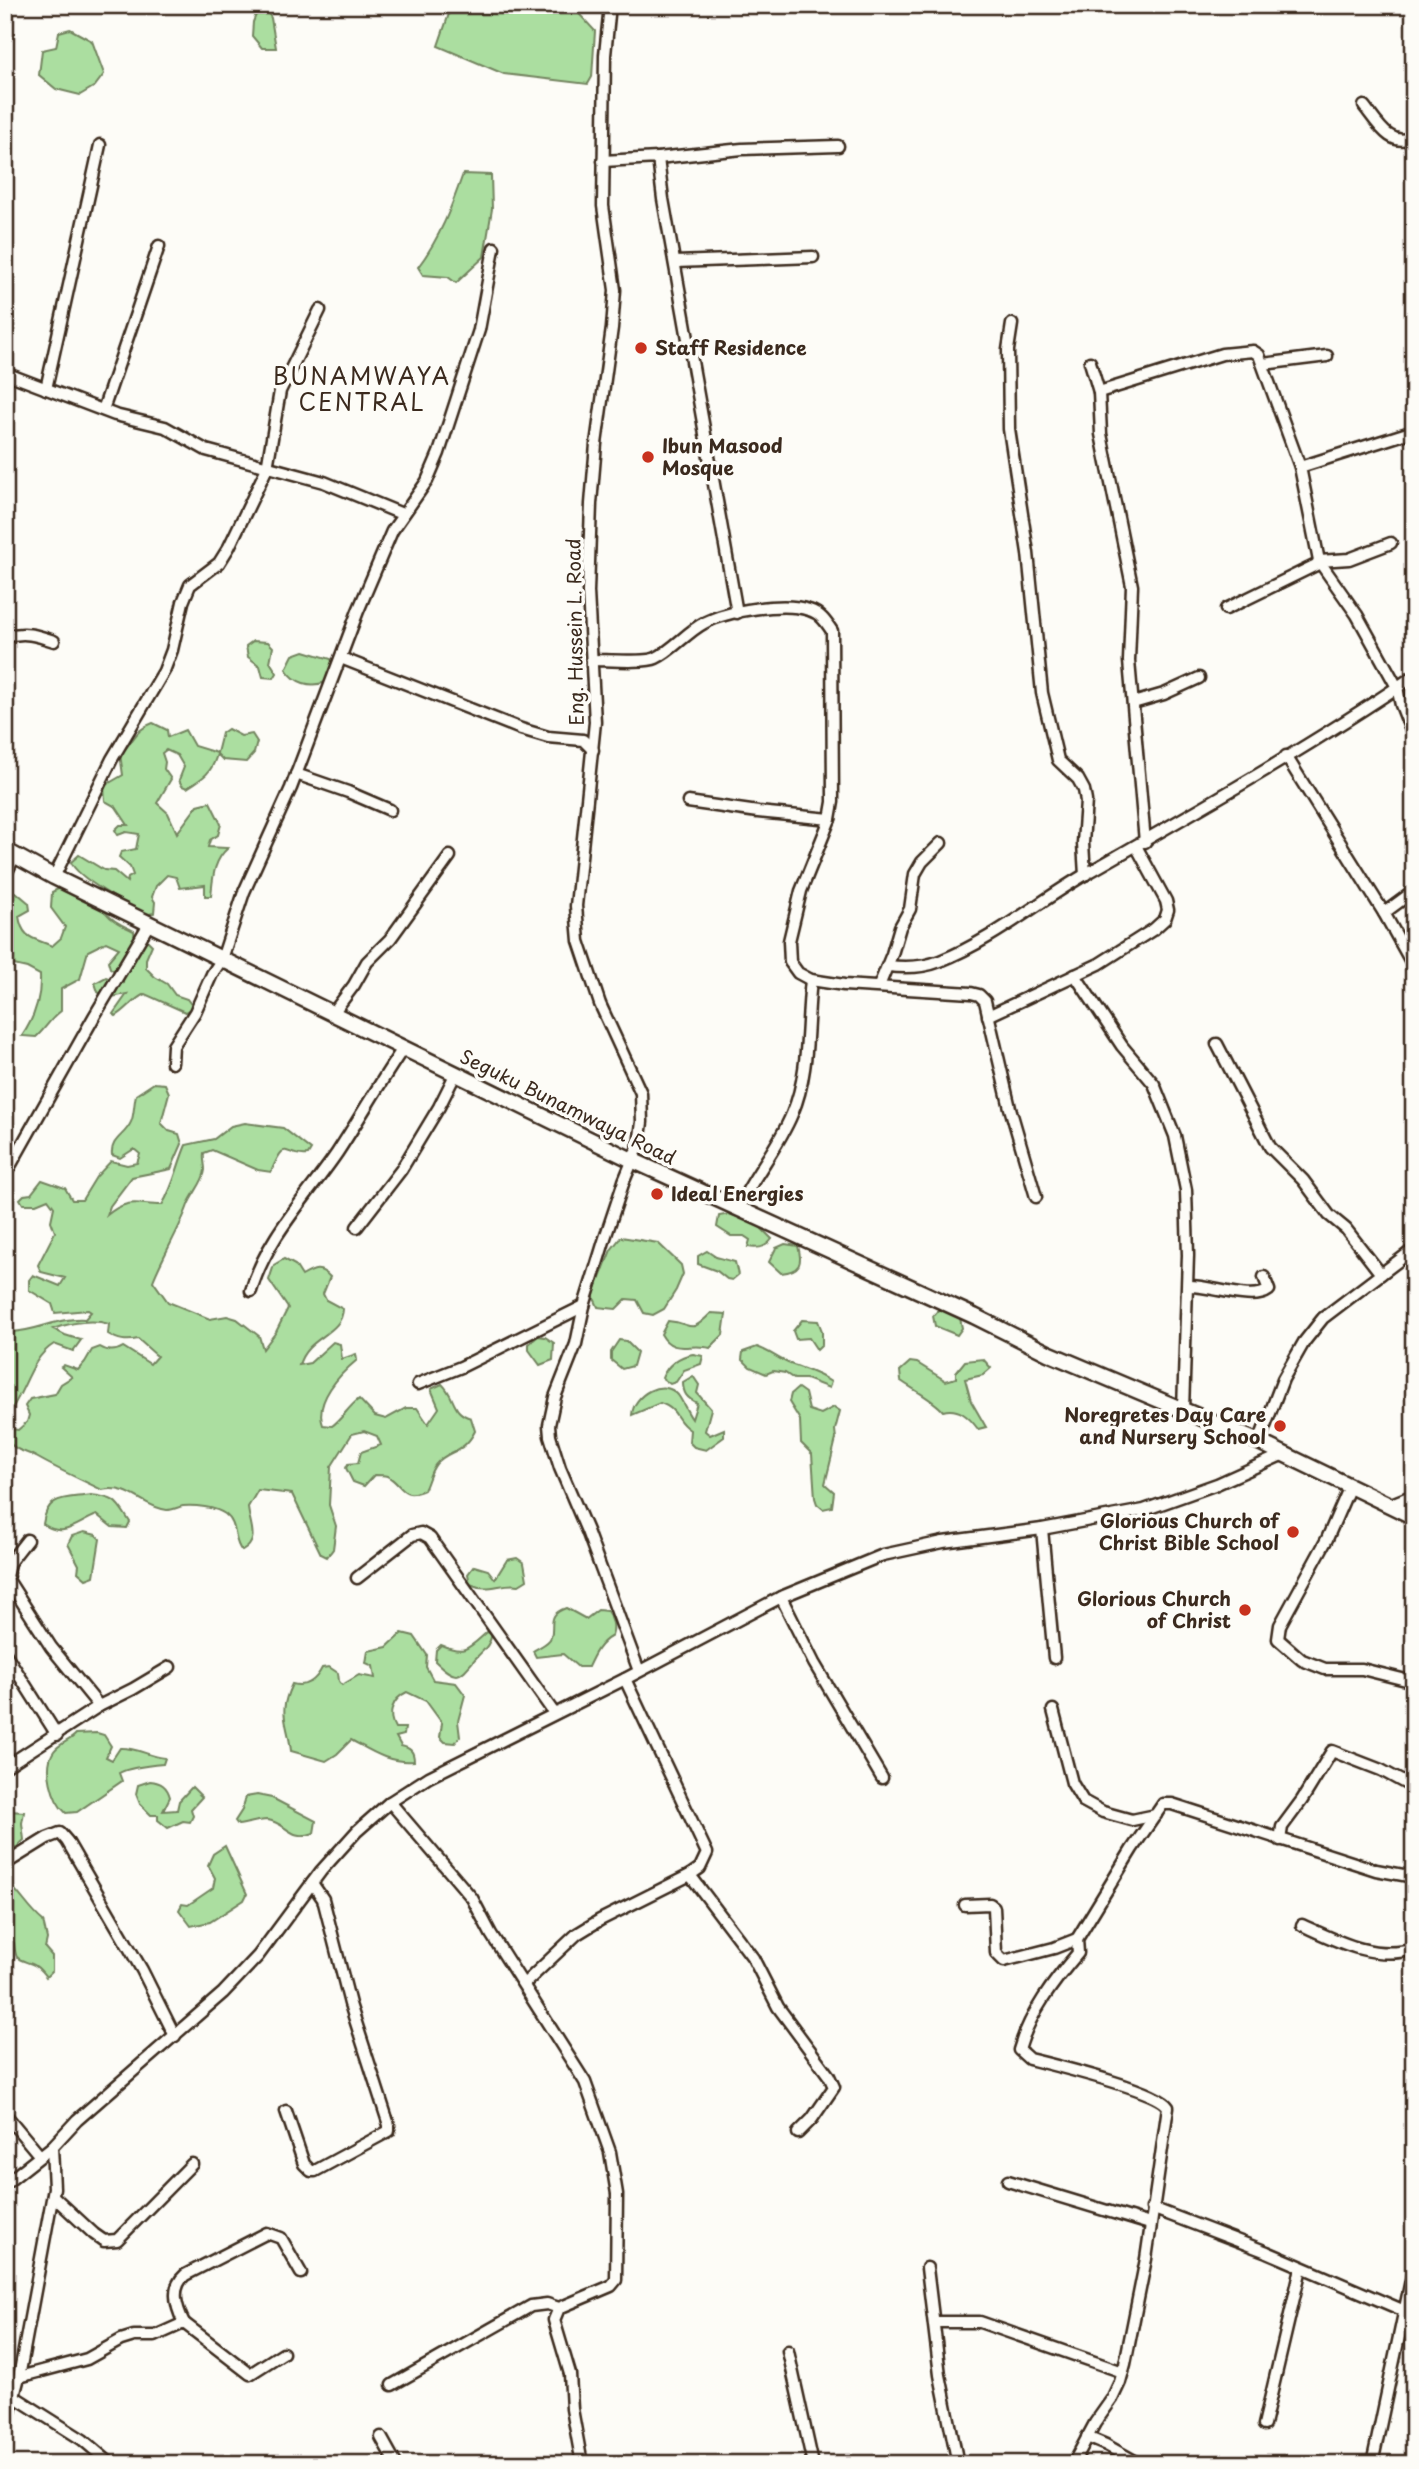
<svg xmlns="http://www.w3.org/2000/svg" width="1419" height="2469" font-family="'Playpen Sans',sans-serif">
<rect width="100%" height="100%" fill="#fdfcf7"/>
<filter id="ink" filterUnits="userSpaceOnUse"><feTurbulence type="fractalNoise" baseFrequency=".0143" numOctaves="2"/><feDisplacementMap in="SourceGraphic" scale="14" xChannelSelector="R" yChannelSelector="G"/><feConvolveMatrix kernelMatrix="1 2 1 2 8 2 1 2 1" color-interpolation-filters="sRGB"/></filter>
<g filter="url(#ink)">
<g fill="#abdea0" stroke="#73845f" stroke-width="2">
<polygon points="260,5 264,5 271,18 276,48 262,48 252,36 253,22"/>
<polygon points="452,5 571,5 595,31 592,77 588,84 504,74 438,46"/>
<polygon points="70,29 92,41 104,74 95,86 80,95 56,89 39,75 42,50 56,47 59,32"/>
<path d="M463,174L491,175L492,209L484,257L456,283L448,277L423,275L418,267C440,238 451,208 463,174Z"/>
<polygon points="253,641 268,642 273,647 270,662 277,673 274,678 263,677 260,666 248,657 246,646"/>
<path d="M304,651L331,659L333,663L326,682C310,688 295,683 286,669L293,655Z"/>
<path d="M153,723L167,730L168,737L185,730L194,746L217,753L222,733L228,729L241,736L252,734L257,742L254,753L246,762L223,760L217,754C212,773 203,778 187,788L182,786L179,780L184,767L177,755L166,750L162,753L165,762L164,769L171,779L157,803L168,813L177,833L198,805L210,802L221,824L218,835L210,840L208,847L228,848C213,861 213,878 211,896H205V885L180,888L176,877L167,875L156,886L152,897L155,902L154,913L149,914C132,909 76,877 71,862L79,855L104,870L114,871L127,882L128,878L133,875L130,867L119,857L121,852L136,849L139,834L126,832L118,835L115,830L120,825H128L116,807L105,801L104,786L123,775L120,754C134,742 135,729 153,723Z"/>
<path d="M72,882C98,893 89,892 105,912C112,921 124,926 134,931L135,941L147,940L152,945L146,959V968L155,977L167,984L175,995L187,999L193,1007L185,1012L145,994C133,999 127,1010 116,1016L113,1014L127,994L107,998L98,992L95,983L106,977L123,983V977L110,968L108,961L119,948L106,942L88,951L80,979L61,989V1011C50,1019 45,1029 36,1037L22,1036C35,1017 41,998 40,975L27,968L5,963V893L9,890L17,893L29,903L30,910L19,916C22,939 34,938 52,946L61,938L65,927L51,908L52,892Z"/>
<path d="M154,1083L165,1084L169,1093L161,1123L169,1131L179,1134L182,1144L171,1169L132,1177L110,1206L107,1215C129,1197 137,1205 162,1205C174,1186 177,1166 186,1145L214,1139L231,1126L245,1123L283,1128L311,1150L308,1155C283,1158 287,1135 271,1172L258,1170L212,1150L204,1153C203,1160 205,1163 205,1170C204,1182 192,1194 188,1205C179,1231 163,1255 153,1281L168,1302L210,1319L227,1316L237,1319L259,1336L263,1349L276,1332L288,1308L269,1280L274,1265L284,1259L295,1265L302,1276C314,1269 320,1266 330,1277L323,1294L326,1300L343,1309C342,1335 307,1336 299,1365L310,1363L333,1342L340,1344L342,1359L356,1354L357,1360C340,1374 314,1401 323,1425L332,1426C343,1418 348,1407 359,1399L375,1416L386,1419L406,1408H417L428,1424L439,1408L431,1389L442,1384C456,1397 451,1413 471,1418L475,1431C463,1455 448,1449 436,1464C430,1471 428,1483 424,1490C400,1500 403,1484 387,1476C383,1475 379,1475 374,1475L364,1486L353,1482L346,1468L348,1464L358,1463L361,1452L381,1445L377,1436L364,1431L352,1434L331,1467L329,1505L336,1526L333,1549L327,1557L321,1554L292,1494L258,1490L248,1507C249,1524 261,1541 242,1551C232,1541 239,1524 225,1514C216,1507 194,1505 183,1506C178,1507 173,1510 167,1510C142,1507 131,1484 102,1490C80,1479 59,1470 38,1458C22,1449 20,1454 5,1439V1428L18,1430L27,1422L29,1415L25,1406L30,1399L55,1394L61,1384L72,1377L61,1367L64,1365L78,1370L85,1362L92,1350L100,1347C108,1352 115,1352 123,1347L150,1364L157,1356L138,1339C126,1342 118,1340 108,1334L109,1324C92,1319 70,1323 53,1329L65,1335L81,1340L73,1351L54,1344C28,1360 26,1394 5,1418V1324L12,1332C38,1331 59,1317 85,1319L91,1312L88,1310L55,1313L52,1304L29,1290V1280L33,1275L60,1286L65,1278L41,1272L38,1265L55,1232L51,1221L54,1207L48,1199L36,1204H23L20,1199L24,1195L31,1194L42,1180L65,1188L72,1200H82L96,1177L111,1161L127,1165L137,1163L140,1154L134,1149L120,1158L112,1155C110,1139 126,1135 131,1122C134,1117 134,1102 136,1095Z"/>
<path d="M730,1214L758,1225L772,1239C766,1248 758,1249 748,1247L750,1240L744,1236H731L717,1227L719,1216Z"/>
<polygon points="621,1237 658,1243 681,1265 683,1274 676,1290 664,1309 653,1315 644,1313 637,1300 626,1299 616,1309 598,1307 593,1296 611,1250"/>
<path d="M785,1244L798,1246C803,1264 800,1271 781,1273L769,1262L776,1248Z"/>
<polygon points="707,1251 716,1257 735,1262 738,1275 732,1280 727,1279 717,1271 698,1264 698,1256"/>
<polygon points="940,1308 960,1318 962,1328 957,1335 935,1326 933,1316"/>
<path d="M711,1313L726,1314L723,1335L710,1348C691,1342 673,1356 661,1334L668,1321C694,1323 688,1336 711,1313Z"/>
<polygon points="802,1320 818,1321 822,1331 822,1345 817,1350 809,1338 796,1339 793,1331"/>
<polygon points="538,1336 545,1337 554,1343 553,1360 540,1365 529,1350 529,1344"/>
<polygon points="619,1340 626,1341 637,1352 633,1366 622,1369 611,1360 611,1352"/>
<path d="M757,1347C769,1351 777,1358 788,1363C803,1369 817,1372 831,1382L829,1388L806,1379H794L785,1373L773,1371L766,1374L750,1367L742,1359L743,1352Z"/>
<path d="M693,1354L703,1356L701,1364L684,1370L676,1382L670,1384L662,1378C667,1365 679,1356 693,1354Z"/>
<path d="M983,1359L991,1368L983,1375L965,1379L971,1401L986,1427L978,1429C969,1417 959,1407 943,1411C934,1400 914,1390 901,1381L900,1371L910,1362L917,1363L946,1381L956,1378V1372L965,1361Z"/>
<path d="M693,1376L699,1385L697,1393L711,1409L705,1431L710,1435L724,1429V1437L706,1450L694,1447L689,1442L690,1430C674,1420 680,1410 660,1403L632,1415C633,1395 663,1377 678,1395C683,1402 687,1412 692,1419L697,1403C687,1398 683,1394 683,1382Z"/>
<polygon points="798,1388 805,1393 809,1410 821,1414 834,1407 840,1411 835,1430 836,1439 825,1484 834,1492 832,1507 823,1509 817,1504 815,1498 812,1454 801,1443 800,1420 789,1402 791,1394"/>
<path d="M91,1495C117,1498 116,1501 130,1522L127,1528L112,1527L97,1515C76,1523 64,1539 43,1524C47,1494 66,1499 91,1495Z"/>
<polygon points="84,1532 96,1535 100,1539 94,1576 86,1579 78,1572 79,1565 68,1544 72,1536"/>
<path d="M517,1558L524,1563L527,1580L519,1585C501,1582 489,1593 470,1584L468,1574L474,1566L488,1570L495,1579L507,1560Z"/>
<path d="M566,1608L586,1619L598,1610L607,1611C613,1619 615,1626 612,1636C599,1643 594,1654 588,1667H578L563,1654L536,1657L533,1651C538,1647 549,1644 551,1637C555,1625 546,1615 566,1608Z"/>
<path d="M487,1632L492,1634C489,1647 484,1649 476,1658C459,1678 457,1682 435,1661L436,1650L441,1645C465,1655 468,1649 487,1632Z"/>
<path d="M402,1633L414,1636L427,1655L426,1667L433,1680L456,1683L465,1695L458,1721L460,1737L455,1743L445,1742L440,1737L442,1723L426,1701L407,1692C392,1699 387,1714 395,1728H405L404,1735L396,1737L401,1746C410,1748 414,1751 414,1761C388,1763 373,1752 351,1740L337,1754L326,1761L291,1751C288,1721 277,1715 292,1684C306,1688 316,1680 322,1668L329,1667L338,1673L339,1681L342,1685L359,1675L375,1678L373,1666L366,1663L368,1651L387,1647Z"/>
<path d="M97,1733L104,1735L111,1746L106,1757L112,1760L120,1748C136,1747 148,1756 165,1758L163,1764C152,1765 128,1768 119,1773L122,1781L77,1812L66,1813C52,1801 43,1766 54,1751C60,1743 70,1741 76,1734Z"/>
<path d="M150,1781C161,1782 167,1786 170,1797L163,1811L177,1810L179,1801L192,1787L202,1797L191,1809L193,1816L190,1822L183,1821L168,1828L158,1820V1815H151L140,1804L136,1794L138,1785Z"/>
<path d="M257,1795L272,1798L316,1821L314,1833C289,1842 287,1822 267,1820C258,1820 247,1824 238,1825L235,1821L242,1810L246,1797Z"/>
<polygon points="5,1802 9,1811 24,1812 22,1823 24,1840 14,1850 5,1856"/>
<polygon points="225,1846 247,1894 244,1900 210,1922 191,1926 179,1910 182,1904 188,1905 213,1888 215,1878 208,1865 213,1854"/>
<path d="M5,1880C20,1892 28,1909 43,1921L47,1939L45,1948L52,1956V1971L46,1977C42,1972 38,1966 32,1964C16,1958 16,1961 14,1943L5,1939Z"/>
</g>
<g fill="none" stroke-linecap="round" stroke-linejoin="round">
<g stroke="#3b2a1e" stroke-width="15">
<g id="minor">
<polyline points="610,5 605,55 603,206 615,290 612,328 596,444 591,504 588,592 595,722 576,906 579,941 600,1004 641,1093 642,1122 639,1145 624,1181 605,1238 584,1306 576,1344 555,1397 549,1425 550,1436 560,1468 587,1531 639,1671"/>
<path d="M1364,106C1377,122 1391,150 1414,136"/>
<polyline points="658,158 742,149 838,146"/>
<polyline points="603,161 658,158 663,199 737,613"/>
<polyline points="675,262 813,257"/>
<polyline points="1012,324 1008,350 1009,429 1028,553 1042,693 1058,760 1078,779 1084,790 1086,801 1083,843 1085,875"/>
<polyline points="1090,362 1099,392 1101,434 1132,586 1129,661 1145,842"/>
<polyline points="1263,364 1327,356"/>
<polyline points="5,373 115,415 165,427 206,450 324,482 402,514"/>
<polyline points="46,389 100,145"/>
<polyline points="1099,392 1222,354 1253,351 1259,355 1300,467 1319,561 1316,565 1226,609"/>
<polyline points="103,410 159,246"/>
<polyline points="1300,467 1414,431"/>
<polyline points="1391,543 1349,559 1319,561 1357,615 1397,687 1401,705 1414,738"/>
<path d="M5,637C24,631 36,635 54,641"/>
<polyline points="341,658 521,729 548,737 583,740 593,750"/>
<path d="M592,660C606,660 646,663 656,658C673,650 687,632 704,623C727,611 784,601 809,610C820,613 826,622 832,631L833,802L830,819L801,891L789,941L790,962L798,973L811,980L844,985L971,993L979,995L985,1001L1010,1108L1036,1197"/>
<polyline points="1133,703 1164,694 1199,678"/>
<polyline points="1286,756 1384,913 1414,967"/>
<polyline points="296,774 348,792 390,810"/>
<polyline points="688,802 758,812 830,819"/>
<polyline points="5,876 15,855"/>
<polyline points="54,877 112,759 164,671 172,650 183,602 190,585 219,563 229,547 267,468 280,391 320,310"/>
<polyline points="1384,913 1414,891"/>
<path d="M888,966C905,968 925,967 940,961C993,940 1038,902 1086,874C1196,811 1308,748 1414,676"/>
<polyline points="1075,975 1122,1046 1154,1084 1175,1136 1186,1190 1188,1255 1183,1410"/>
<polyline points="879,986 892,954 900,927 910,909 915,874 922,862 941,843"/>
<polyline points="333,1013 354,985 367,962 390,939 450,856"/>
<polyline points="988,1016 1099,964 1154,929 1165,919 1168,910 1166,901 1136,846"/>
<polyline points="1217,1044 1270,1147 1303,1180 1329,1215 1346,1229 1381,1274"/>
<polyline points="172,1063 173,1046 195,1012 212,974 222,959 244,892 291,788 358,611 392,531 427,481 439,453 479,330 494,248"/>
<polyline points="5,1175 95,1015 149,924"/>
<path d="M738,1209C753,1176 778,1148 792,1114C810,1073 806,1023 811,980"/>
<polyline points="357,1227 401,1170 439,1107 456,1073"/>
<path d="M1188,1286C1211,1285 1252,1303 1269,1290L1264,1277"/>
<path d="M251,1291C266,1238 307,1197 337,1153C360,1118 380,1082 404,1047"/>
<polyline points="418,1384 461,1367 584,1306"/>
<polyline points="1259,1442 1283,1379 1304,1342 1323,1318 1414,1249"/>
<polyline points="1350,1486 1327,1539 1280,1625 1278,1639 1302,1660 1325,1669 1362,1669 1414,1682"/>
<polyline points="1389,1505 1414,1495"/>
<polyline points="1042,1529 1054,1658"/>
<polyline points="27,1540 9,1563 6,1577 51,1647 99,1706"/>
<polyline points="357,1578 412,1535 421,1533 430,1538 554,1713"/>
<polyline points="781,1597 814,1663 882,1778"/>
<polyline points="5,1653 57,1735"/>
<polyline points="625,1679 707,1853 700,1868 690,1875 753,1958 778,2007 829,2076 834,2087 812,2119 798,2133"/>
<polyline points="1053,1710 1072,1783 1083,1801 1103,1812 1132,1820 1156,1815"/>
<polyline points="5,1767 99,1706 133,1689 170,1667"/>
<polyline points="390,1802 472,1898 491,1934 585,2082 610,2152 617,2194 616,2280 611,2286 559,2308 554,2320 570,2374 572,2409 582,2464"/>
<polyline points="1280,1840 1282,1827 1302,1800 1332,1751 1381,1770 1414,1788"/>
<polyline points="5,1864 47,1838 60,1833 67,1841 142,1970 175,2036"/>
<polyline points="965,1905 990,1904 994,1907 996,1953 1004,1961 1054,1948 1077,1939"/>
<path d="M1302,1925C1337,1941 1374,1961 1414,1949"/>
<polyline points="524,1984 577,1934 600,1920 690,1875"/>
<polyline points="286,2111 304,2164 311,2171 315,2171 389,2131 389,2125 350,2004 323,1899 312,1883"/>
<polyline points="5,2114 40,2156"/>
<polyline points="1008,2181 1150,2224"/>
<polyline points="5,2184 52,2147"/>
<polyline points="53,2196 94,2234 104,2241 117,2240 192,2164"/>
<polyline points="1152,2208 1267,2252 1414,2315"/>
<polyline points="927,2268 940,2375 958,2464"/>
<polyline points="935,2322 980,2322 1123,2372"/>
<path d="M184,2323C176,2307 170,2288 185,2275L267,2233L281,2238L301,2273"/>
<polyline points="788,2351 813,2464"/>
<polyline points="19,2377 87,2359 121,2340 134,2336 155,2336 184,2323 250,2374 283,2353"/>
<polyline points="392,2385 531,2306 547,2304 559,2308"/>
<polyline points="15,2397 83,2440 111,2464"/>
<polyline points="1264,2425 1301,2268"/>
<polyline points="5,2430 19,2377 54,2188 52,2147 77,2120 223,1993 258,1956 321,1871 357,1831 390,1802 429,1777 625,1679 781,1597 883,1555 943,1542 1042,1529 1144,1510 1217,1484 1284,1454"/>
<polyline points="381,2437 396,2464"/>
<polyline points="1087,2437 1106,2445 1140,2464"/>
<polyline points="451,2464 464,2464"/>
<path d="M1073,2464L1095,2423L1112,2399L1120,2382L1125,2364L1146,2259L1168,2107C1158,2090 1053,2065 1029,2059L1019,2050C1029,2014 1054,1981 1078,1953L1077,1939L1132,1849L1163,1804H1172L1376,1870L1414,1877"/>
<polyline points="1372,2464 1414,2266"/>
</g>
</g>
<g stroke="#3b2a1e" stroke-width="19">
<polyline id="secondary" points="5,850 54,877 634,1161 974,1316 1048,1353 1259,1442 1414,1517"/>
</g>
<use href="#minor" stroke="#fdfcf7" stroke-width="10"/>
<use href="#secondary" stroke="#fdfcf7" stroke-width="14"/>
</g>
</g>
<g fill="#c8321e" stroke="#fdfcf7" stroke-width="2.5">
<circle cx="641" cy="348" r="7"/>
<circle cx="648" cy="457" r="7"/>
<circle cx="657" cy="1194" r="7"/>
<circle cx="1280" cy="1426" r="7"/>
<circle cx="1293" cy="1532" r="7"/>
<circle cx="1245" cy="1610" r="7"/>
</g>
<g text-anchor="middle" stroke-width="7" stroke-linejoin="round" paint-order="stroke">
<g font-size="19" font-weight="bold" fill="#3b2a1e" stroke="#fdfcf7" text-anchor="start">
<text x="655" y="355">Staff Residence</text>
<text x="662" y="453">Ibun Masood<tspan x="662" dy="22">Mosque</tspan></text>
<text x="671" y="1201">Ideal Energies</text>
<text x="1266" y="1422" text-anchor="end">Noregretes Day Care<tspan x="1266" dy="22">and Nursery School</tspan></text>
<text x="1279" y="1528" text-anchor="end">Glorious Church of<tspan x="1279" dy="22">Christ Bible School</tspan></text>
<text x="1231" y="1606" text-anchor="end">Glorious Church<tspan x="1231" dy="22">of Christ</tspan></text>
</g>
<g font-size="19" fill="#3b2a1e" stroke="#fdfcf7">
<text transform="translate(575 632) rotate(-91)" y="7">Eng. Hussein L. Road</text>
<text transform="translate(568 1107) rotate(26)" y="7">Seguku Bunamwaya Road</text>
</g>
<g font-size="23" letter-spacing="2" fill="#3b2a1e" stroke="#fdfcf7">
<text x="362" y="385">BUNAMWAYA<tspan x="362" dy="26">CENTRAL</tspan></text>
</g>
</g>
<rect width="1419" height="2469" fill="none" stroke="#fdfcf7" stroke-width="28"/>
<rect x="14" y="14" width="1391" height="2441" fill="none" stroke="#3b2a1e" stroke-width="2.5" filter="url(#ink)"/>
</svg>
